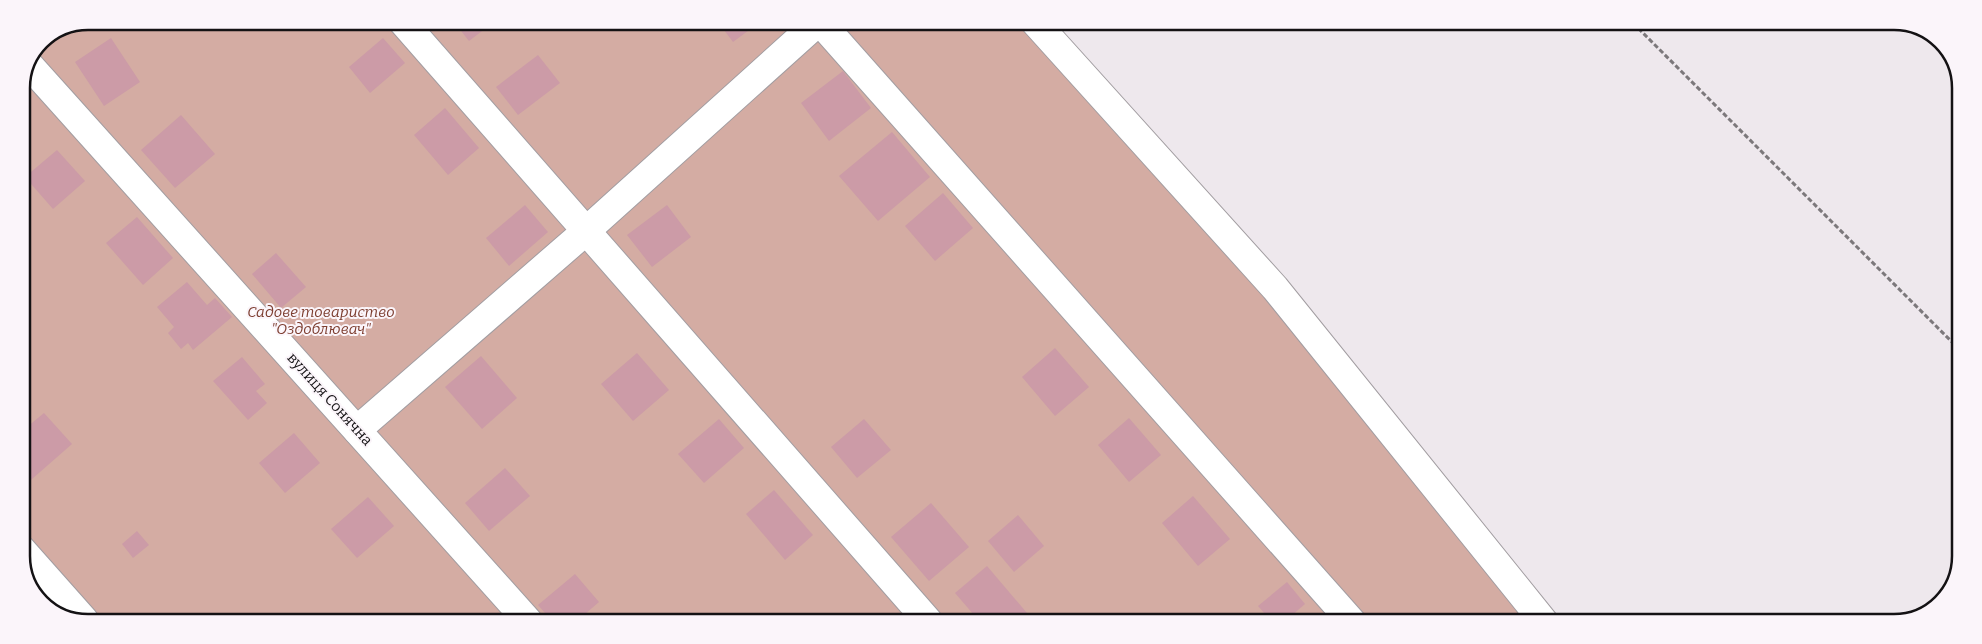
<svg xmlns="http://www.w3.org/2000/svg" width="1982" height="644" font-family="Bitter,serif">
<rect width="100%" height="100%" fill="#eee8ed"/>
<polygon fill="#d4aca3" points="88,21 1035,22 1544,622 71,620 35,597 21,560 21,88 41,41"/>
<g fill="#cc9ba7">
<polygon points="313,22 324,22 317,27"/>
<polygon points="454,22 494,22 469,41"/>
<polygon points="718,22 760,22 733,42"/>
<polygon points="111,38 140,82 104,106 75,62"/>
<polygon points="383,38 405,63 370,93 349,67"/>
<polygon points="538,55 560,83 518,115 496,87"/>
<polygon points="843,71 871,108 829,141 801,103"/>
<polygon points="21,98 28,107 21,112"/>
<polygon points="445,108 479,148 448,175 414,135"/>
<polygon points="181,115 215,154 175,188 141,150"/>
<polygon points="892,132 930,177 878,221 839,176"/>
<polygon points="57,150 85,181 53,209 25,177"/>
<polygon points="943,193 973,228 935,261 905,226"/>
<polygon points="525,205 548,232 509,266 486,238"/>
<polygon points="667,205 691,237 652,267 627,235"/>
<polygon points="137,217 173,258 143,285 106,243"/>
<polygon points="276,253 306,287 281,308 252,274"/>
<polygon points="187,282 207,305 215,298 232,317 193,350 188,343 181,349 168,333 174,327 157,307"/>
<polygon points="1055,348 1089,387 1055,416 1022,377"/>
<polygon points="637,353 669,390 633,421 601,384"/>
<polygon points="481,356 517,398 482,429 445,387"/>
<polygon points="242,357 265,384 256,391 267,403 248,420 213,381"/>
<polygon points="44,413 72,444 24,486 21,483 21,432"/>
<polygon points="1129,418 1161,455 1129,482 1098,445"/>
<polygon points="719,419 744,448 704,483 678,454"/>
<polygon points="864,419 891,450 857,478 831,447"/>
<polygon points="294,433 320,463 285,493 259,463"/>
<polygon points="505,468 530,496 489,531 465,503"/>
<polygon points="774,490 813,535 785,560 746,514"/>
<polygon points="1193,496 1230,539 1198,566 1162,523"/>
<polygon points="368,497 394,526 357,558 331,529"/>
<polygon points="931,503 969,547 929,581 891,537"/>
<polygon points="1018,515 1044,546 1014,572 988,541"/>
<polygon points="137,531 149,545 133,558 122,544"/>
<polygon points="987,566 1027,613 1017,622 980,622 955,593"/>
<polygon points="575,574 599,602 577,621 552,621 538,605"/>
<polygon points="1287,582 1305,604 1284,622 1272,622 1258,606"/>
<polygon points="48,585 66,605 58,612 35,597"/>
</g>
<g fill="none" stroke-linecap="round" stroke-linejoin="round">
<g stroke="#a29da1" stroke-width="30">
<g id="street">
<polyline points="403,22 928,621"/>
<polyline points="820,22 1352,622"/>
<polyline points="1035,22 1275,288 1544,622"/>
<polyline points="30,66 528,621"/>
<polyline points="357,430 586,231 818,22"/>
<polyline points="21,549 84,620"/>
</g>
</g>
<polyline stroke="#7c787b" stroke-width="3" stroke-dasharray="5 2.5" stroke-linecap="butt" points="1633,23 1959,349"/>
<use href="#street" stroke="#fff" stroke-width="28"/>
</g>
<g text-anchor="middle" stroke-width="4" stroke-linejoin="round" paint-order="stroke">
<g font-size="15" font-style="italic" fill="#7d3e30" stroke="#fbf5fa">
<text x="321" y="317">Садове товариство<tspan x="321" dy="17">"Оздоблювач"</tspan></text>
</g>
<g font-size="15" fill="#141214" stroke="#fbf5fa">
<text transform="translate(330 399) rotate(48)" y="5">вулиця Сонячна</text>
</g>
</g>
<path d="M0 0H1982V644H0ZM88 30H1894A58 58 0 0 1 1952 88V556A58 58 0 0 1 1894 614H88A58 58 0 0 1 30 556V88A58 58 0 0 1 88 30Z" fill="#fbf5fa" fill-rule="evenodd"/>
<path fill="none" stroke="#141214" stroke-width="2.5" d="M88 30H1894A58 58 0 0 1 1952 88V556A58 58 0 0 1 1894 614H88A58 58 0 0 1 30 556V88A58 58 0 0 1 88 30Z"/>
</svg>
